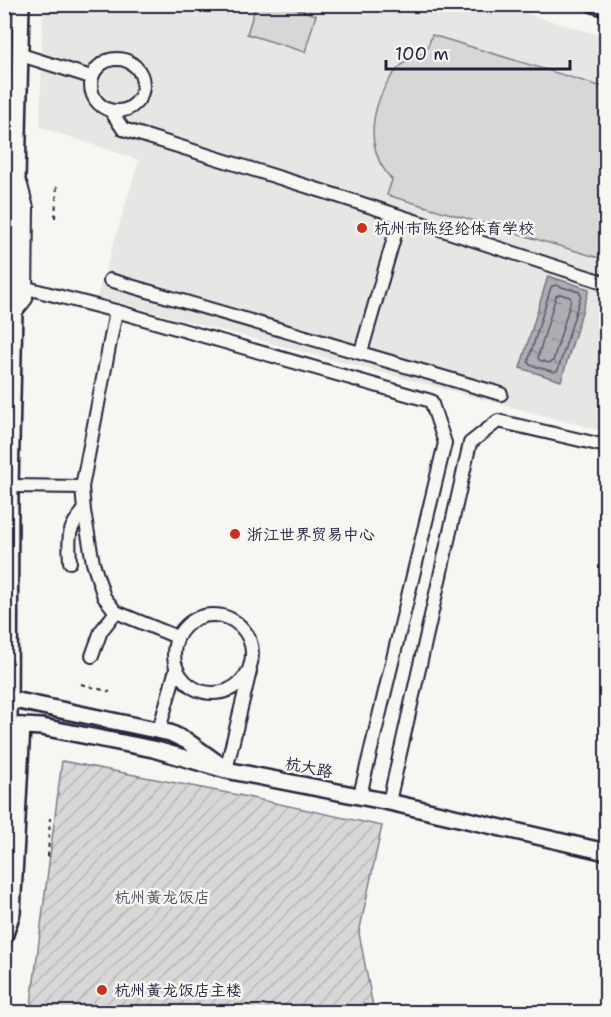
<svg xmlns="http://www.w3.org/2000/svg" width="611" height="1017" font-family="'Shantell Sans','LXGW WenKai TC',sans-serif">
<defs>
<pattern id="park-dots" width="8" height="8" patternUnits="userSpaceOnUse" patternTransform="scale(1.5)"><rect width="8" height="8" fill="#d7d7d7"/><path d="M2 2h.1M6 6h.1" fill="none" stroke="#b8b8b9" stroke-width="1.8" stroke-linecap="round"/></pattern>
<pattern id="garden-furrows" width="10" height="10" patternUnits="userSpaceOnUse" patternTransform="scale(1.5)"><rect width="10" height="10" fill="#d7d7d7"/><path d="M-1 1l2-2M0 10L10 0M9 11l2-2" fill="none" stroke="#b8b8b9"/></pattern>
<pattern id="water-ripples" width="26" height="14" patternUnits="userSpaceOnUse" patternTransform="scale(1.5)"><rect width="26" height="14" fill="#adadb3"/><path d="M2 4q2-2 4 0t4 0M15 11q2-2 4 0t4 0" fill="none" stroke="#8c8c93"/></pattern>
</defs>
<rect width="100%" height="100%" fill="#f6f6f2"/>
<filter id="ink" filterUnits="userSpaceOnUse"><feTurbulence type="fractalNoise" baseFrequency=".0167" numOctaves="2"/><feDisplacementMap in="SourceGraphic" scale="12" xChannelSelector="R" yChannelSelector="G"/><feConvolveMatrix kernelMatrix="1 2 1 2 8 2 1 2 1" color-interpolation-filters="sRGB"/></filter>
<g filter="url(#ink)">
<polygon fill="#e6e6e4" points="43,5 497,5 606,37 606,432 97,297 139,160 40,127"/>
<g fill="#d7d7d7" stroke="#7c7c89" stroke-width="1.5">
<polygon points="256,5 282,5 316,15 305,52 247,34"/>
<path d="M432,35L606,88V260L387,195L392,180C388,174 381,167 379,160C364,126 380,80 409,59C414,55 421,54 426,52Z"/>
</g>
<polygon fill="url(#park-dots)" stroke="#7c7c89" stroke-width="1.5" points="9,4 9,5 5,272 4,5"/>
<polygon fill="url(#garden-furrows)" stroke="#7c7c89" stroke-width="1.5" points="62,761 238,795 382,826 359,933 374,1012 30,1012"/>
<polygon fill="url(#water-ripples)" stroke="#757583" stroke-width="1.5" points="548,276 589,289 561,381 520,368"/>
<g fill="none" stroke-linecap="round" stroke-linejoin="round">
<g stroke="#5a5a6b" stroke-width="1.5">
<polygon points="555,285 579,292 581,295 558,370 555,372 530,365 528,362 551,287"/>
<polygon points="560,294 570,297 571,300 553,361 549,363 539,360 538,357 556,296"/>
</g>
<g stroke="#22223b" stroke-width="16">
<g id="minor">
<polyline points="21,55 91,77"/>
<circle cx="117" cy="85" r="26"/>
<polyline points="111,111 123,129 338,196 606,283"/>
<polyline points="110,280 501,394"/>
<polyline points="19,286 116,311"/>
<polyline points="14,314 26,299 27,208 21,185"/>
<polyline points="361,352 400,217"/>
<polyline points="10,486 82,487 116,311 431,401 445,443 360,795"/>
<polyline points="82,487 84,511 93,563 104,597 116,612 177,637"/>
<path d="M70,562C69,538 66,530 84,511"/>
<circle cx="213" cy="654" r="39"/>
<polyline points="92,656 101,631 116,612"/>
<polyline points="159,730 176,669"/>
<polyline points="226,770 250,671"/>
<polyline points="389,802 470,443 498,421 606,446"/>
</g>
</g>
<g stroke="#22223b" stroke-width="20">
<g id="major">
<polyline points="594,4 606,8"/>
<polyline points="9,699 170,733 187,741 219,764"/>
<polyline points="4,725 42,727 153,749 226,770 389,802 606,852"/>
<polyline points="4,792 9,725 10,486 21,4"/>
<polyline points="4,937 12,913 22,726"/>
</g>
</g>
<g stroke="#22223b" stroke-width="2" stroke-dasharray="4.5 4.5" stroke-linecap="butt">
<polyline points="55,218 57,183"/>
<polyline points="81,684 110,692"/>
<polyline points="48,857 50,818"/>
</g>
<use href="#minor" stroke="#f6f6f2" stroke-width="12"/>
<use href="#major" stroke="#f6f6f2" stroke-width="15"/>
</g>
</g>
<g fill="#c8321e" stroke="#f6f6f2" stroke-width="2">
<circle cx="362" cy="228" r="6"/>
<circle cx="235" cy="534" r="6"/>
<circle cx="102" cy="990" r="6"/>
</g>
<g text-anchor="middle" stroke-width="5" stroke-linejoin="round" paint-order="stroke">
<g font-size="16" fill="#22223b" stroke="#f6f6f2" text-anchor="start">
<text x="374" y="234">杭州市陈经纶体育学校</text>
<text x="247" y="540">浙江世界贸易中心</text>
<text x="114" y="996">杭州黄龙饭店主楼</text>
</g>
<g font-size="16" fill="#22223b" stroke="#f6f6f2">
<text transform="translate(309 767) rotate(11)" y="6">杭大路</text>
</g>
<g font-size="16" fill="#4f4f62" stroke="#f6f6f2">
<text x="162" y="903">杭州黄龙饭店</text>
</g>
</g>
<rect width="611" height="1017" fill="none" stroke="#f6f6f2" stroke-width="24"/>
<rect x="12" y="12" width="587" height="993" fill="none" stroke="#22223b" stroke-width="2" filter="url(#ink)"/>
<path d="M386 60v9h184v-9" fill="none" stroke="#22223b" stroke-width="3"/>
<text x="395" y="60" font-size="18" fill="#22223b" stroke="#f6f6f2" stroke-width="4.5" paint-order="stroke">100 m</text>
</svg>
